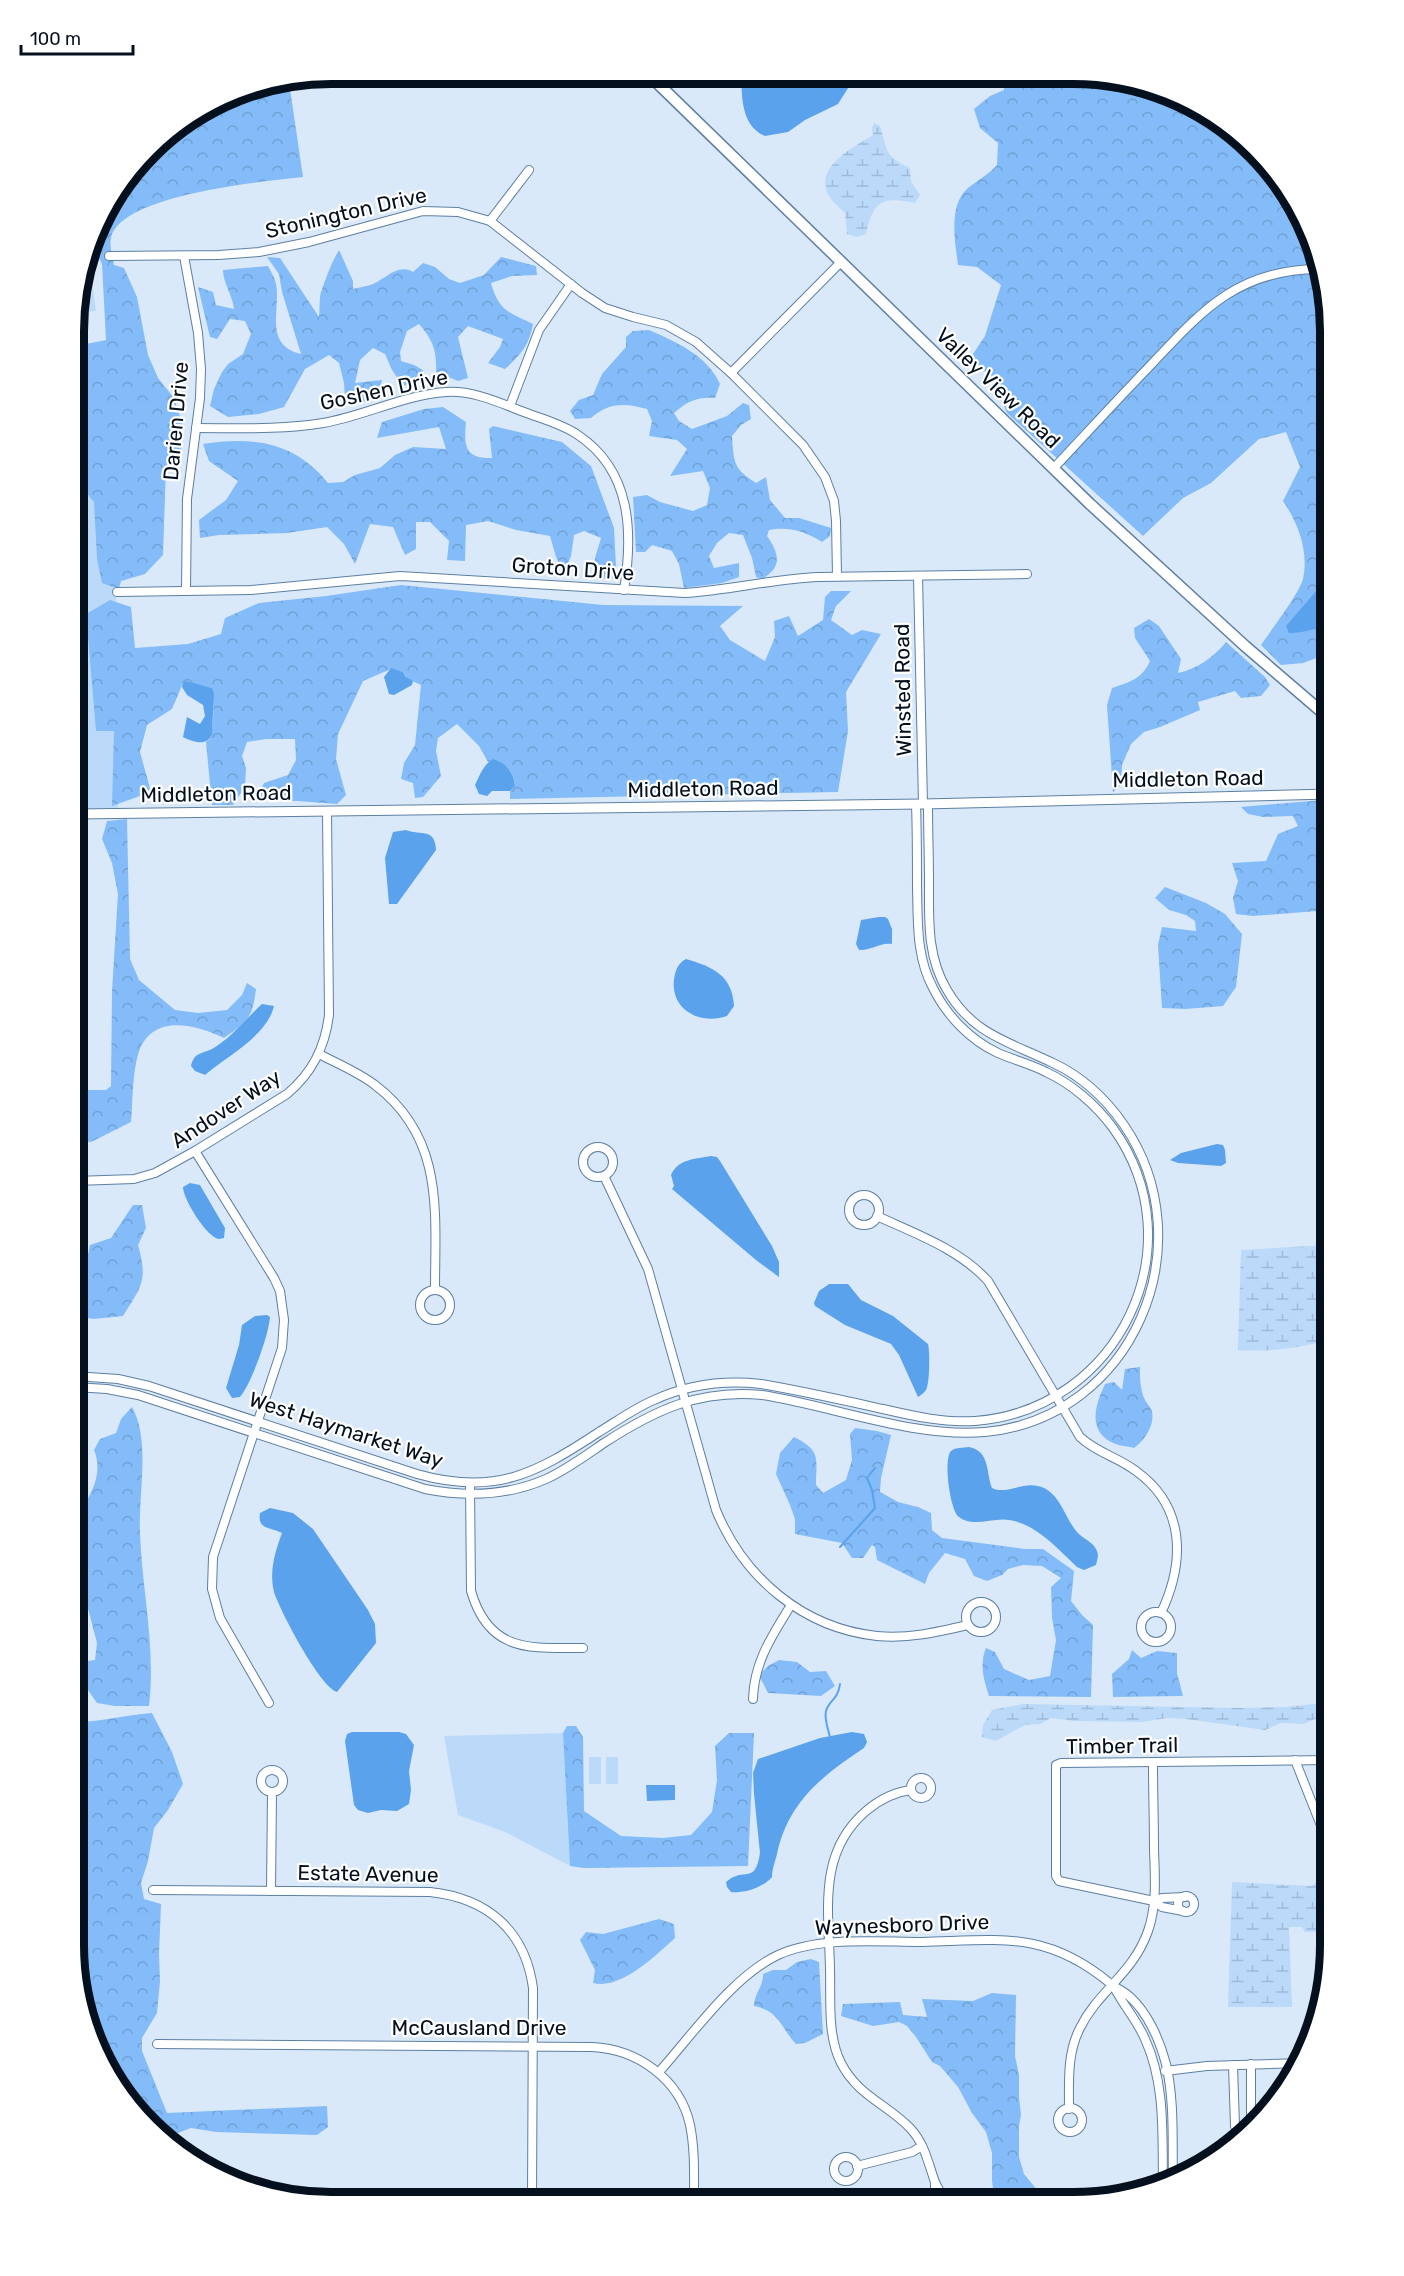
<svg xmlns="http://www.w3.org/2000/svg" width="1404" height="2276" font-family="Rubik,sans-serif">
<defs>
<pattern id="forest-crowns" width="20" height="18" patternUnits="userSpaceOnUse" patternTransform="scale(1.5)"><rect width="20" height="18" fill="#83bcf8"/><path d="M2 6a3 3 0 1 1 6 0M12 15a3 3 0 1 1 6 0" fill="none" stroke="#70a1d4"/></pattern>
<pattern id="wetland-marsh" width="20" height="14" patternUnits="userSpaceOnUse" patternTransform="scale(1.5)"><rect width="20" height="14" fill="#bbdafa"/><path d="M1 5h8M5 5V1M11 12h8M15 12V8" fill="none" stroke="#9fbad6"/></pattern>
</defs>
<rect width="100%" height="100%" fill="#dae9f9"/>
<g fill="#bbdafa">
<polygon points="90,269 96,311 76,313 76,298 84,270"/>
<polygon points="115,492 118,814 75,814 75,493"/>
<polygon points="563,1733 570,1866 505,1832 458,1815 444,1736"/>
<rect x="589" y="1757" width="12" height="27"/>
<rect x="606" y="1757" width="12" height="27"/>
</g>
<g fill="url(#forest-crowns)">
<path d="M1004,75L1107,76L1172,93L1230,127L1277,175L1311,233L1330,331V653L1303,663L1281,665L1261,645C1270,632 1300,592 1303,579C1309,551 1298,523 1283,501L1300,467L1286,432L1259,439L1211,483L1183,498L1143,536L1007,413L991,377L971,357L985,336L1001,285L977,267L958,265C955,242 948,205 968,188C978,180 988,175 997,165L998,143L980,128L974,109L990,96L1004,90Z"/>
<path d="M289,82L303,177C266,181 120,194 111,238C109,246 113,257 114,265L124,268L137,297L148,355L158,378L174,398L182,422V446L179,455L166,467L163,555L145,574L121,581L119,589L102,583L97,559L94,502L79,484L75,487L76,346L106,340L102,264L92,244L100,217L161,138L233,93Z"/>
<path d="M339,250L353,281V289C360,287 371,286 377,282C388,276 400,264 413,272L423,263L435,267L449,279L460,283L484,275L501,257L536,266L537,275L512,276L491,283C499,311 508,312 533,324C530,344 520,356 505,369L488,363L500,347L503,339L468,326L458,337L468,378L458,381L436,372C437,351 433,340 419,324L407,331L400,352L401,361L414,365L423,370L419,381L403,386L392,370L385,354L373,348L360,360L355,383L382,380L379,393L362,403L345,398L344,383L339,363L329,355L305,369L284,407L259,414L228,417L210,406L214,389L222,372L228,364L243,354L251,334L245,321L230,319L217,339L210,337L198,287L213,292L216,305L234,309C232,294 223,283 223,270L268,266C271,272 275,278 276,284C281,309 263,345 301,354L282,292L279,274L267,257L280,258L319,317C320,309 319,299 321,292C326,278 331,263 339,250Z"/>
<path d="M649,330C676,342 707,355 720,384L715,398C697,397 688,401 674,413L679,421L692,429L727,416L743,403L749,405L751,419L741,425L732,436C734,463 733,468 756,483L766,477L770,500L785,518H799L831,528L830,536L822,542C805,531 789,526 769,530L767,536C779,553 783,567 762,579L756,577L752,558L743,535L729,533L717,543L709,556L714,568L739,563V577L722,583L684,588L679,564L672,551L652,545L645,552H636L633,497L647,495L660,502L693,511L707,505L710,488L703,471L670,476L687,449L677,440L649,436L652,421L647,409C625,403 609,402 591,418L575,419L570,411L579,400L593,395L602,374L626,347V337L633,331Z"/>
<path d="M443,407L466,422C464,445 464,459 492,458L489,429L493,426L562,442L591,466L614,528L616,566L612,579L596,578L595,558L601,538L584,531L574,535L571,556L564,573L556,557L550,536L516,530L488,521L466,525L465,561L447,560L449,541L430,522H416V549L405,555L393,527L370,524L355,564L344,544L327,527L287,533L219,535L200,538L199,520L226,500L238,481L209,461L203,444C253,436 295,442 328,483L343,482L355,475L380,468L395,455L413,447L446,449L439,427L377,438L382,422L424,409Z"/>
<path d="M401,585L603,605L743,606L720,626L730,640L765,661L775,637L774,621L789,616L798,636L823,620L825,597L831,591H851L836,606L831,620L852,635L862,630L881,634L846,692L848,731L838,792L510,799V791L515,785C514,772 506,763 493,760L488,762L479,746L457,724L438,738L436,751L441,776L423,797L415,798L413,783L401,779L404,763L415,745L421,685L408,679L403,672L391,669L363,681L338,734L336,759L346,795L337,804L256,798L264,783L288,775L296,760L295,739H266L247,742L242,756L246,768L245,787L233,805H212L206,742L210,739C214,726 214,702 212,688L186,682L183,683L172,709L147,725L140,752L151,792L112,806L114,731H96L86,614L110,600L131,607L135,648L188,644L221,634L225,618L259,603L326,596Z"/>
<path d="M1149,619L1159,626L1181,659L1178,673C1197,669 1214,657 1226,642L1265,677L1270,685L1261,696L1241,698L1235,691L1198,702L1200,710L1160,727L1144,732L1131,744L1122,765L1121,785L1113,792L1107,705L1112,688C1130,682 1142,679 1150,661L1135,638L1134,628Z"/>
<polygon points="1323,800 1330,803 1330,807 1319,815 1322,829 1330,836 1330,910 1253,916 1236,914 1233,898 1238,881 1232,863 1266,861 1278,834 1298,826 1293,816 1263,817 1248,814 1241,807"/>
<path d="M127,819L130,959L139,980L175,1010L198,1013L227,1010L242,995L247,983L256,989C252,1019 249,1020 224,1038C196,1025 154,1013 139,1051C132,1073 133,1100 131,1122L91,1142L75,1141V1090H106L111,1086L112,991L118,894L112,863L102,839L107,821Z"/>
<polygon points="1165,887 1206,903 1225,914 1242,934 1236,987 1223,1006 1185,1009 1162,1008 1158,945 1162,927 1196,931 1195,921 1186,915 1169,910 1155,898"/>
<path d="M133,1205H142L146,1228L138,1245C148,1280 142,1286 123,1316L93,1319L74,1315V1267L87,1259L90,1245L111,1238Z"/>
<path d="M1140,1367C1140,1378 1140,1390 1145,1400C1147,1404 1151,1407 1152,1412C1155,1425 1144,1441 1134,1448C1127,1446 1118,1446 1111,1442C1087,1429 1096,1403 1105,1384L1114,1382L1122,1390L1125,1369Z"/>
<path d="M132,1407C151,1441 138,1494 140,1533C142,1590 156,1648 149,1706H115L97,1703L74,1670V1663L95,1660L97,1643L86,1601L74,1606V1512L79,1511C93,1494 103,1471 94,1450L100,1439L116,1433L121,1419Z"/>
<path d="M855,1428L877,1431L891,1435L881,1478L880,1492L898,1502L918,1507L931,1513L932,1530L942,1538L1025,1549H1043L1074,1571L1071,1601L1082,1615L1093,1625L1091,1697L989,1696C984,1680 979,1665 986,1648L995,1652L1004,1669L1029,1680L1050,1676L1056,1640L1052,1618L1051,1587L1061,1578L1042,1566L1023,1565L1008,1569L1002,1575L987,1581L974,1576L965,1559L945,1553L929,1573L925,1584L877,1560L875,1547L872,1545L863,1558H852L842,1543L795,1534V1519L790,1505L776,1474L780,1453L794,1437C822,1451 816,1459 816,1485L823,1493L846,1480L852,1460L850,1434Z"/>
<polygon points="1132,1650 1141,1658 1157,1651 1177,1653 1177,1673 1183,1696 1113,1697 1112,1674 1129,1659"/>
<polygon points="779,1660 797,1662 810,1672 826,1671 835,1686 821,1696 768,1693 759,1675 768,1666"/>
<path d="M152,1713L172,1752L183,1784L168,1810L154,1828L148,1861L141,1883L144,1899L161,1904L159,1954L160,1981L157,2013L142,2038V2051L167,2113L327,2106L328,2127L317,2135L216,2132L191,2128L170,2136L167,2142L127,2101L93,2043L74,1945V1722C100,1722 125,1715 152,1713Z"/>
<polygon points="567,1726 576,1726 583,1737 584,1811 621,1836 663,1838 691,1835 712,1812 717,1780 715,1746 729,1733 754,1733 748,1866 584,1868 570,1866 563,1733"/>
<path d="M659,1919L674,1924L675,1938C655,1956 621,1990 593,1983L595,1970L580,1940L586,1932L603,1934Z"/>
<path d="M811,1959L819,1962L823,2034L805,2043L796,2044C780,2027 780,2011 754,2006C754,1994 764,1985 763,1974L773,1970H786L797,1962Z"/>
<polygon points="992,1993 1016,1995 1015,2056 1019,2075 1019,2097 1021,2115 1019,2126 1019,2157 1024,2174 1047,2202 995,2202 992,2181 992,2153 986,2132 972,2113 958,2087 940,2066 932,2062 916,2037 907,2026 899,2022 873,2026 841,2016 843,2004 900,2002 903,2015 927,2017 922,1999 973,2001"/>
</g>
<g fill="url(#wetland-marsh)">
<path d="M874,123L880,126C888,151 883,155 910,168L911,181L920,195L915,203C882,196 873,201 866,234L857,237L847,234L845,213C839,207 830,200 827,192C816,165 856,146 873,135L872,128Z"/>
<path d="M1330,1099V1340C1298,1348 1271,1352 1238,1350L1241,1250L1328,1245L1316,1110Z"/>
<polygon points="1023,1704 1241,1708 1285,1707 1313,1704 1330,1705 1330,1722 1315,1719 1304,1724 1281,1723 1265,1730 1186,1719 1167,1718 1142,1722 1074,1721 1051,1718 1040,1724 1025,1725 996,1741 982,1737 983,1725 992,1710"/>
<polygon points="1232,1882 1312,1886 1317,1882 1330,1884 1330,1932 1305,1932 1302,1927 1289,1927 1292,2007 1228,2007"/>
</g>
<g fill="#5aa3ec">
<path d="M741,75H856V83L850,85L838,104L805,120L788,132L765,136C741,126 742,97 741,75Z"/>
<path d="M1330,575V629C1317,626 1303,634 1289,633L1286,626Z"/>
<polygon points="391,668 403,672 406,677 413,681 412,685 394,695 389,694 384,677"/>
<path d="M186,681L212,688L214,693L212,734C208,747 192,742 183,737L187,717L200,724L205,716L203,705L187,695L182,687L183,683Z"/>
<path d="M493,759C506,763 514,772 515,786L510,791H492L487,796L479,794L475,785C480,775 483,765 493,759Z"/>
<path d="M406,830C421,836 435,827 436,850L397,904H389L385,858L393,832Z"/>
<path d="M879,917H885L888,919L892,929V944C880,942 871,951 859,950L856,944L861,920Z"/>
<path d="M686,959C713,967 732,975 734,1006L727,1016C697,1026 667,1007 675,974C677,967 679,963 686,959Z"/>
<path d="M262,1004L274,1006C267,1036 227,1056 205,1075L195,1071L191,1066C194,1052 202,1054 212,1049C231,1038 246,1019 262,1004Z"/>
<polygon points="1217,1144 1223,1145 1225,1150 1226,1163 1221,1166 1178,1163 1170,1160 1181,1153"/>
<path d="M711,1156L717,1157L720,1161L772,1246L779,1262V1277L756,1260L672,1189L674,1186L671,1175C678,1159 695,1159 711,1156Z"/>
<path d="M190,1183L200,1185L225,1228L224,1238L219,1239C207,1238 183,1199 183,1187Z"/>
<path d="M829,1284H848L861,1300L893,1316L928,1344C930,1351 930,1383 926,1390C924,1393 921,1395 918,1397L899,1355L891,1344L845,1325L815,1306L814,1303L819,1291Z"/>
<path d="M267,1315L270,1317C269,1334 251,1385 240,1397L232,1398L226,1388L239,1345L242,1325L255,1316Z"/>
<path d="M969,1447C990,1451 986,1472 992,1488C1006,1495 1022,1482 1038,1486C1060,1491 1064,1517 1077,1532C1083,1539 1094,1542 1097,1551C1099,1556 1097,1560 1096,1565L1084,1570L1077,1567C1059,1550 1035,1523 1009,1520C994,1517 973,1528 959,1517C950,1511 943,1459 951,1451C956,1447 963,1448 969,1447Z"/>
<path d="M270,1508L293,1513L313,1529L368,1610L375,1624L376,1643L337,1692C320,1687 280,1611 274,1592C269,1571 275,1552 282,1533C271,1527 257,1530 260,1513Z"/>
<polygon points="352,1732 399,1732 406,1734 414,1745 409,1771 411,1790 409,1804 397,1811 381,1810 368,1813 358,1810 354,1805 345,1741 347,1734"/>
<path d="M852,1732L864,1734L867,1742L864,1748C823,1775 788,1802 777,1854C775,1862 772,1869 772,1877C764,1887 744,1894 731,1892L727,1887L726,1882C744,1866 755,1886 760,1853L754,1794L753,1773L758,1759L820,1738Z"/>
<polygon points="646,1785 675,1785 675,1800 647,1801"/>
</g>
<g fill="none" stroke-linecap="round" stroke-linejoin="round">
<g stroke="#5aa3ec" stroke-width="2">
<polyline points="840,1547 875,1508 872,1490 867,1478 875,1468"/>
<path d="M830,1737C828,1729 824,1719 826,1711C829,1700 838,1700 840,1684"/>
</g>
<g stroke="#5c7fa3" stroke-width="10">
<g id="minor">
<polyline points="490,221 529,170"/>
<polyline points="109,256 219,255 259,252 309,242 423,211 458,212 490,221 582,293 605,308 633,317 666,325 696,342 731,373 803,445 825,477 834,501 836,521 837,576"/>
<polyline points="184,256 198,333 201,369 200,398 187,499 186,591"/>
<polyline points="731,373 841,262"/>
<polyline points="510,406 539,330 571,284"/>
<path d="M196,428C238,428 281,430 323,423C364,416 404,395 446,392C473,390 500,403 524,412C542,419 562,424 578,435C632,471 633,533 624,590"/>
<path d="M1053,469C1084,436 1115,402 1147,369C1200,313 1235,270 1318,269"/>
<polyline points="918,576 923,804"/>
<path d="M117,592L251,590L400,576L685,593C730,590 773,579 818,577L1027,574"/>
<path d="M319,1054C338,1064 358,1072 375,1085C445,1138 435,1212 435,1290"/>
<circle cx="598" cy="1162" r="15"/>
<polyline points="195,1151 274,1278 280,1291 284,1320 282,1348 213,1557 212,1589 220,1618 269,1703"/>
<path d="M604,1176L648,1269L716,1510C744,1578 803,1628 877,1636C909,1639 938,1632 968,1625"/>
<path d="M75,1181L134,1179L155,1173L195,1151L287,1094C312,1073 325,1048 329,1015L327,811"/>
<circle cx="864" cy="1210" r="15"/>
<path d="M877,1216C916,1234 959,1249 988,1281L1080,1437C1097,1453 1118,1457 1136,1471C1186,1507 1185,1562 1161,1613"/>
<polyline points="74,1257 80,1246 74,1235"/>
<circle cx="435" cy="1305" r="15"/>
<path d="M74,1376L118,1379L149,1386L417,1474C495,1496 535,1474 599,1432C617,1421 635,1408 654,1400C687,1385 725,1380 761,1384C802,1391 842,1400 883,1409C913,1416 944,1423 975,1421C1119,1410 1198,1246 1113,1128C1096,1105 1072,1084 1046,1072C1031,1064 1014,1060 998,1053C970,1040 947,1016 933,988C916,957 918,921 917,887C917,859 917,832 916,804"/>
<path d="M74,1387L107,1389L138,1395L425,1489C466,1497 507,1496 546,1479C566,1470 585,1456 604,1443C655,1410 699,1389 762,1395C833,1406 913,1438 985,1432C1133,1418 1206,1245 1124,1125C1106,1099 1081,1076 1053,1063C1010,1042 973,1035 947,990C927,957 929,920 929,883C929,856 928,830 928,804"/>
<path d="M470,1483L471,1591C489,1653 530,1648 583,1648"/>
<circle cx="981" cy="1617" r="15"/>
<circle cx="1156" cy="1627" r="15"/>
<path d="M753,1699C754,1662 772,1636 791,1605"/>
<polyline points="1295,1760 1320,1823 1324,1829 1330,1830"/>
<circle cx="272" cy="1781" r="11"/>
<circle cx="921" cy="1788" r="10"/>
<path d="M911,1790C894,1792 879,1800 866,1811C817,1853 829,1911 830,1969C831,2000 827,2035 841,2063C858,2096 887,2104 910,2128C925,2144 928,2163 935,2182C938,2189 943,2195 945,2202"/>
<path d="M153,1890L430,1892C487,1898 525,1930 533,1988L532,2201"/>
<polyline points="271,1891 272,1792"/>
<circle cx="1186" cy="1904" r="8"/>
<polyline points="1154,1901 1162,1898 1185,1897"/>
<polyline points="1183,1911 1162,1907 1154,1901 1059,1881 1056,1876 1056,1765 1061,1763 1330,1760"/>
<path d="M1114,1987C1123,2005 1137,2020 1145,2039C1166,2085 1162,2136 1163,2185"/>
<path d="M157,2044L592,2047C637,2049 680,2079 690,2125C695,2149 694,2175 694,2199"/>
<polyline points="1233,2065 1235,2126 1249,2126 1251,2124 1251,2064"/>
<polyline points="1165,2071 1207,2066 1300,2063"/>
<path d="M659,2072C692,2035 733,1976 778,1955C819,1936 878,1942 922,1942C1001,1940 1046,1930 1111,1984C1117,1989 1124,1991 1130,1997C1148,2013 1160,2041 1166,2064C1175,2102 1172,2144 1173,2182"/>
<circle cx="1070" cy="2120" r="12"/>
<path d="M1069,2109C1069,2081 1067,2053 1080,2028C1098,1991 1133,1974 1148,1931C1157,1906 1155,1877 1154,1850C1154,1821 1153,1792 1153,1763"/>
<circle cx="846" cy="2169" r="12"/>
<polyline points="857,2166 912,2152 922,2146"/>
<polyline points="688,2201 695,2199 701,2201"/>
<polyline points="935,2202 935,2183"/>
</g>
</g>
<g stroke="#5c7fa3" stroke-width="11">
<polyline id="tertiary" points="75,814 923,804 1330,794"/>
</g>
<g stroke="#5c7fa3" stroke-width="13">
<polyline id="secondary" points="648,74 1090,504 1245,646 1330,719"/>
</g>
<use href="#minor" stroke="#fff" stroke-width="8"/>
<use href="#tertiary" stroke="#fff" stroke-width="9"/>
<use href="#secondary" stroke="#fff" stroke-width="10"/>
</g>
<g text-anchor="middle" stroke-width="4.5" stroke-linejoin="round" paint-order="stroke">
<g font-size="21" fill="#04101e" stroke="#fff">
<text transform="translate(346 213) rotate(-13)" y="7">Stonington Drive</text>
<text transform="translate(998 388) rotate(44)" y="7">Valley View Road</text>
<text transform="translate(384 390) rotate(-12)" y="7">Goshen Drive</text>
<text transform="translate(176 421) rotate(-85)" y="7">Darien Drive</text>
<text transform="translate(573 569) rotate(4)" y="7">Groton Drive</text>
<text transform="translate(903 690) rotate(-91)" y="7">Winsted Road</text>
<text transform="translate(1188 779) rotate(-1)" y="7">Middleton Road</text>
<text transform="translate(703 789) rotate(-1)" y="7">Middleton Road</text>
<text transform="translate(216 794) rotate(-1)" y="7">Middleton Road</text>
<text transform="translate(226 1109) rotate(-33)" y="7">Andover Way</text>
<text transform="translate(346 1430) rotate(18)" y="7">West Haymarket Way</text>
<text transform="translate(1122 1746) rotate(-1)" y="7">Timber Trail</text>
<text transform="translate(368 1874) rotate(1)" y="7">Estate Avenue</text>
<text transform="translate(902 1925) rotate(-2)" y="7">Waynesboro Drive</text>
<text x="479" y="2035">McCausland Drive</text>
</g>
</g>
<path d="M0 0H1404V2276H0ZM331 84H1073A247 247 0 0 1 1320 331V1945A247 247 0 0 1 1073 2192H331A247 247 0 0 1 84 1945V331A247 247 0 0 1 331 84Z" fill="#fff" fill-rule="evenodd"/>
<path fill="none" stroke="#04101e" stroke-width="8" d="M331 84H1073A247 247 0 0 1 1320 331V1945A247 247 0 0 1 1073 2192H331A247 247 0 0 1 84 1945V331A247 247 0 0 1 331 84Z"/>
<path d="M21 45v9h112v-9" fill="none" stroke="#04101e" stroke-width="3"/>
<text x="30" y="45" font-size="18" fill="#04101e" stroke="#ffffff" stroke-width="4.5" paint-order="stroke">100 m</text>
</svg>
